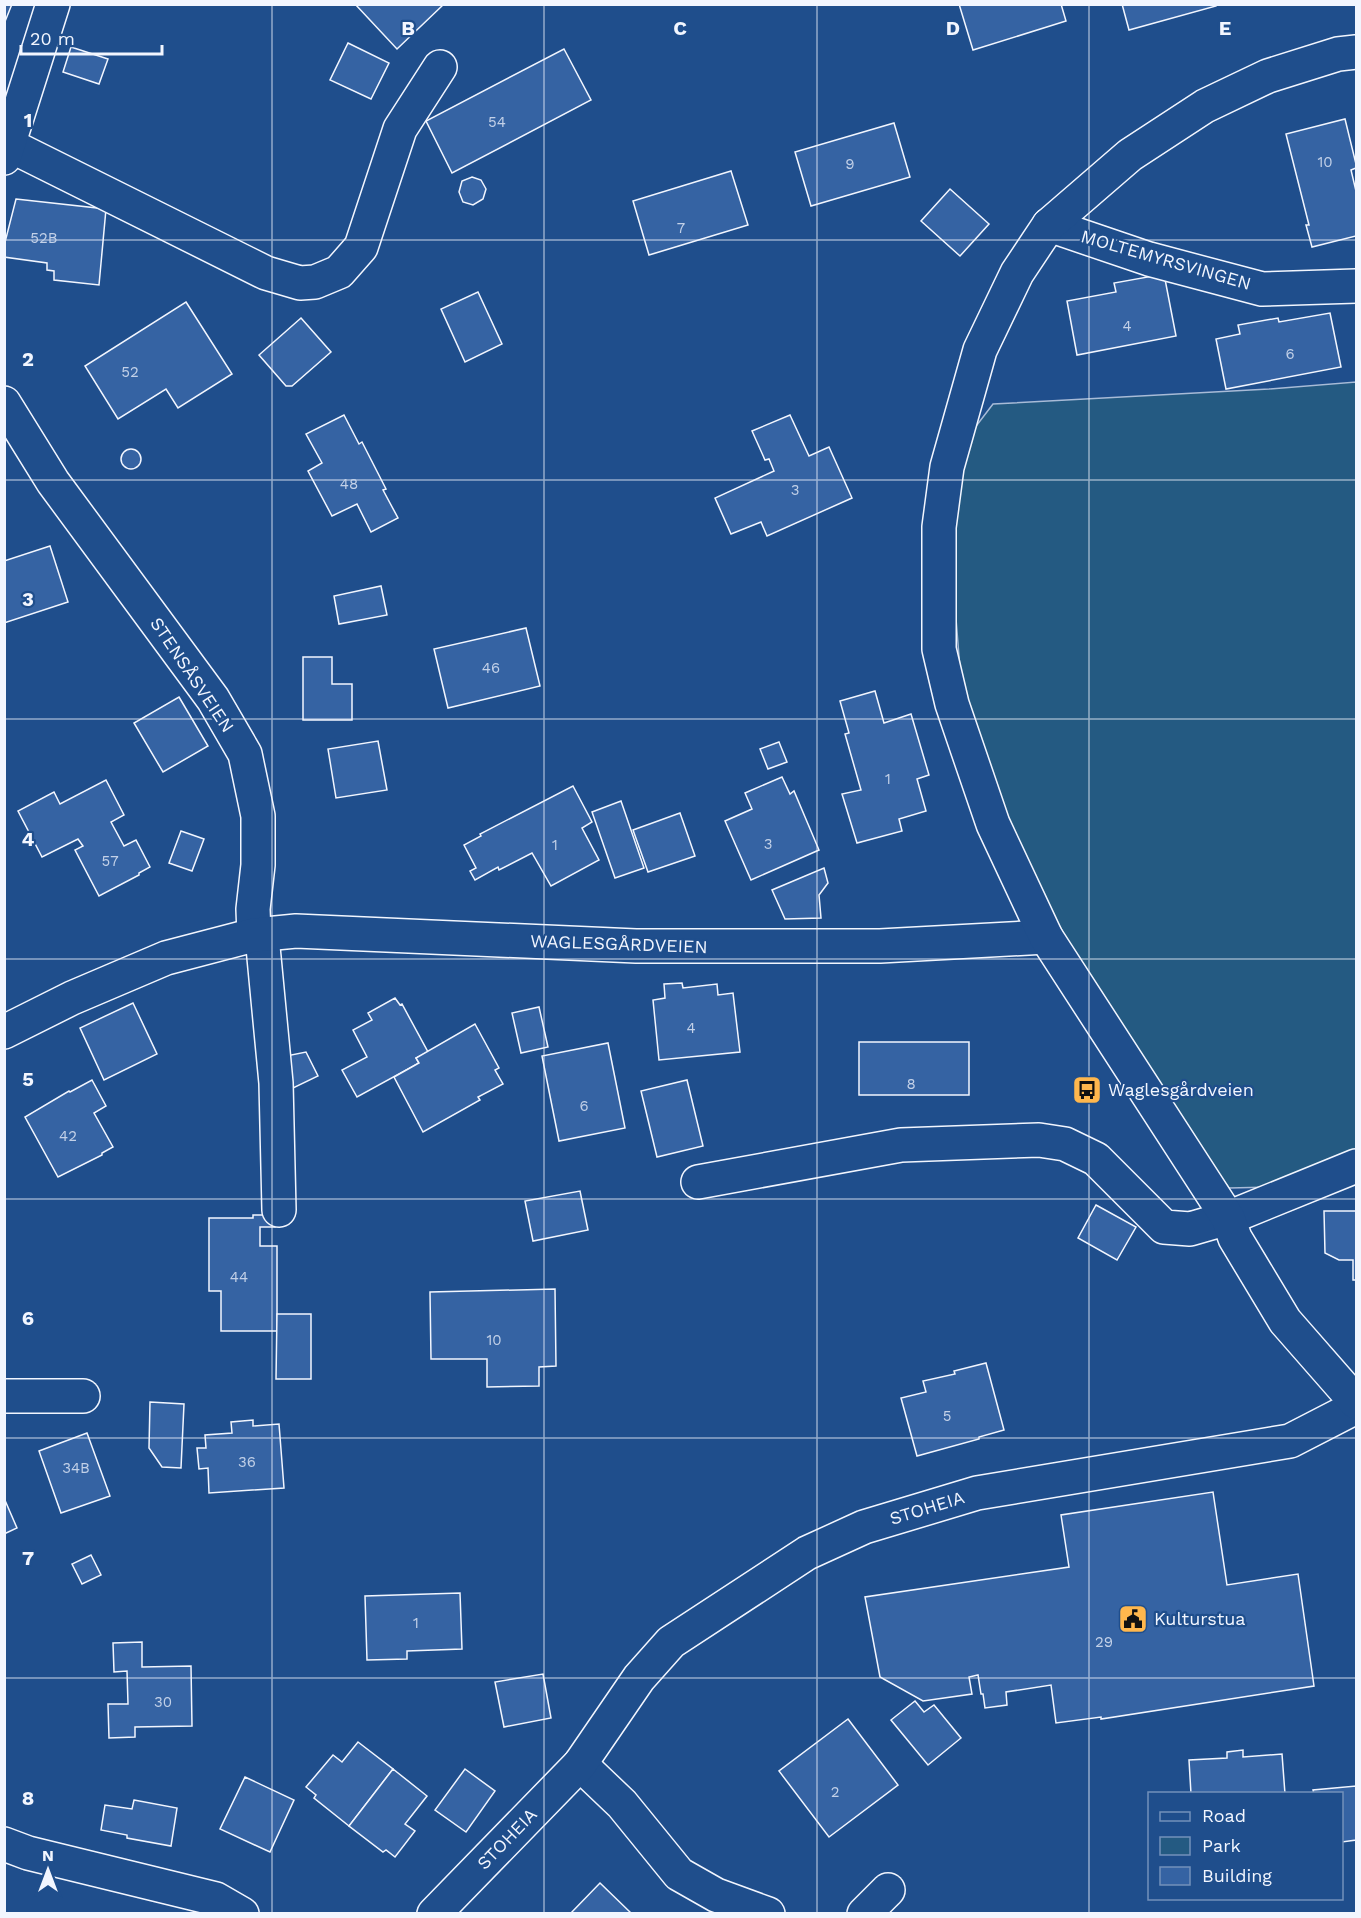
<svg xmlns="http://www.w3.org/2000/svg" width="1361" height="1918" font-family="'Work Sans',sans-serif">
<rect width="100%" height="100%" fill="#1f4e8c"/>
<polygon fill="#245a82" stroke="#a8bbd7" stroke-width="1.5" points="1356,382 1356,1185 1229,1188 1087,998 966,744 944,468 993,404 1269,389"/>
<g fill="#3563a3" stroke="#f2f6ff" stroke-width="1.5">
<polygon points="4,4 12,4 4,24"/>
<polygon points="355,4 444,4 397,49"/>
<polygon points="959,4 1061,4 1066,21 973,50"/>
<polygon points="1122,4 1216,4 1216,6 1129,30"/>
<polygon points="348,43 389,63 371,99 330,80"/>
<polygon points="71,47 108,59 99,84 63,72"/>
<polygon points="564,49 591,100 452,173 426,121"/>
<polygon points="1345,119 1356,164 1356,168 1351,170 1356,191 1356,236 1312,247 1306,225 1309,225 1286,134"/>
<polygon points="894,123 910,177 811,206 795,152"/>
<polygon points="731,171 748,225 649,255 633,201"/>
<polygon points="472,177 481,180 486,189 483,199 473,205 463,202 459,192 462,181"/>
<polygon points="950,189 989,224 960,256 921,221"/>
<polygon points="16,199 106,209 99,285 54,280 54,271 47,270 47,263 4,257 4,246"/>
<polygon points="1164,274 1176,336 1077,355 1067,301 1116,292 1114,283"/>
<polygon points="478,292 502,344 465,362 441,309"/>
<polygon points="186,302 232,374 178,408 166,389 118,419 85,366"/>
<polygon points="1330,313 1341,367 1226,389 1216,339 1240,334 1238,325 1278,318 1279,322"/>
<polygon points="301,318 331,352 292,386 286,386 259,355"/>
<polygon points="344,415 359,444 362,442 386,489 383,490 398,518 371,532 357,504 332,516 308,471 322,463 306,434"/>
<polygon points="790,415 809,456 829,447 852,498 767,536 761,522 731,534 715,498 774,471 769,459 765,460 752,431"/>
<circle cx="131" cy="459" r="10"/>
<polygon points="50,546 68,602 4,623 4,561"/>
<polygon points="381,586 387,615 339,624 334,596"/>
<polygon points="526,628 540,686 448,708 434,649"/>
<polygon points="303,657 332,657 332,684 352,684 352,720 303,720"/>
<polygon points="875,691 884,723 911,714 929,775 917,779 926,811 899,819 902,831 857,843 842,794 861,790 845,734 849,733 840,701"/>
<polygon points="179,697 208,746 163,772 134,723"/>
<polygon points="378,741 387,790 336,798 328,749"/>
<polygon points="779,742 787,762 768,769 760,749"/>
<polygon points="782,777 790,794 794,791 819,850 751,880 725,821 752,809 745,793"/>
<polygon points="106,780 124,815 111,822 124,846 136,840 150,867 139,873 139,875 99,896 75,850 83,846 78,839 42,857 18,811 54,792 60,804"/>
<polygon points="573,786 592,822 582,828 599,860 551,886 532,853 499,870 498,867 475,880 470,871 476,868 464,845 481,836 480,834"/>
<polygon points="621,801 644,868 615,878 592,812"/>
<polygon points="680,813 695,856 648,872 633,830"/>
<polygon points="181,831 204,839 192,871 169,863"/>
<polygon points="824,868 828,883 819,895 821,918 785,919 772,890"/>
<polygon points="682,983 683,988 717,984 718,995 733,993 740,1052 659,1060 653,1000 665,998 664,984"/>
<polygon points="395,998 400,1005 402,1004 428,1052 416,1058 419,1063 357,1097 342,1070 367,1057 353,1030 372,1020 368,1013"/>
<polygon points="133,1003 157,1054 104,1080 80,1028"/>
<polygon points="539,1007 548,1047 521,1053 512,1013"/>
<polygon points="475,1024 499,1068 495,1070 503,1084 478,1097 480,1100 423,1132 394,1077 419,1063 416,1058"/>
<rect x="859" y="1042" width="110" height="53"/>
<polygon points="608,1043 625,1128 559,1141 542,1056"/>
<polygon points="306,1052 318,1076 289,1090 281,1057"/>
<polygon points="92,1080 106,1106 94,1113 113,1147 102,1153 102,1155 58,1177 25,1117 69,1091 70,1092"/>
<polygon points="687,1080 703,1146 657,1157 641,1091"/>
<polygon points="580,1191 588,1230 533,1241 525,1201"/>
<polygon points="1096,1205 1136,1227 1117,1260 1078,1238"/>
<polygon points="1324,1211 1356,1211 1356,1280 1353,1280 1353,1260 1339,1260 1325,1253"/>
<polygon points="253,1215 275,1215 275,1227 260,1227 260,1246 277,1246 277,1331 221,1331 221,1291 209,1291 209,1218 253,1218"/>
<polygon points="555,1289 556,1366 539,1367 539,1386 487,1387 487,1359 431,1359 430,1292"/>
<polygon points="277,1314 311,1314 311,1379 276,1379"/>
<polygon points="986,1363 1004,1430 979,1437 979,1439 917,1456 901,1398 926,1392 923,1381 955,1374 954,1371"/>
<polygon points="150,1402 184,1404 181,1468 162,1467 149,1448"/>
<polygon points="253,1420 253,1426 279,1424 284,1488 209,1493 208,1468 199,1469 197,1448 206,1448 205,1435 232,1433 231,1422"/>
<polygon points="87,1433 110,1496 61,1513 39,1451"/>
<polygon points="1213,1492 1227,1585 1298,1574 1314,1686 1101,1719 1101,1717 1056,1723 1051,1685 1006,1692 1007,1705 985,1708 983,1694 981,1694 978,1675 969,1677 972,1694 923,1701 880,1677 865,1597 1069,1567 1061,1515"/>
<polygon points="4,1498 17,1528 4,1534"/>
<polygon points="91,1555 101,1575 82,1584 72,1564"/>
<polygon points="460,1593 462,1649 407,1651 407,1659 367,1660 365,1596"/>
<polygon points="142,1642 142,1667 191,1666 192,1726 135,1727 135,1737 109,1738 108,1704 128,1704 127,1671 114,1672 113,1643"/>
<polygon points="543,1674 551,1718 504,1727 495,1682"/>
<polygon points="915,1701 924,1712 934,1705 961,1738 928,1765 891,1720"/>
<polygon points="848,1719 898,1785 829,1837 779,1771"/>
<polygon points="358,1742 393,1769 349,1826 314,1798 316,1795 306,1787 333,1755 342,1762"/>
<polygon points="1243,1750 1243,1757 1282,1754 1285,1794 1191,1794 1189,1760 1227,1758 1227,1752"/>
<polygon points="393,1769 427,1796 405,1824 415,1831 395,1857 386,1850 383,1852 349,1826"/>
<polygon points="465,1769 495,1791 466,1832 435,1810"/>
<polygon points="245,1777 294,1800 270,1852 220,1829"/>
<polygon points="1356,1786 1356,1840 1342,1842 1342,1794 1314,1794 1313,1790"/>
<polygon points="134,1800 177,1808 171,1846 127,1838 127,1835 101,1830 105,1805 132,1809"/>
<polygon points="600,1883 632,1914 570,1914"/>
</g>
<g fill="none" stroke-linecap="round" stroke-linejoin="round">
<g stroke="#f2f6ff" stroke-width="36">
<g id="minor">
<polyline points="9,145 266,273 300,283 315,282 339,272 361,247 400,129 440,67"/>
<polyline points="4,158 53,4"/>
<polyline points="1049,225 1149,259 1262,289 1356,286"/>
<polyline points="4,403 53,482 213,699 245,754 258,816 258,865 253,909 254,935"/>
<polyline points="254,935 263,947 276,1083 279,1210"/>
<polyline points="4,1032 72,998 166,958 254,935 296,931 636,946 880,946 1046,937"/>
<polyline points="698,1182 901,1145 1039,1140 1065,1144 1096,1159 1164,1227 1190,1229 1228,1218 1356,1166"/>
<polyline points="4,1396 83,1396"/>
<polyline points="580,1764 622,1804 679,1874 716,1895 768,1914"/>
<polyline points="4,1844 28,1853 216,1899 242,1914"/>
<polyline points="434,1914 580,1764 639,1678 671,1642 807,1553 864,1527 977,1493 1290,1441 1356,1407"/>
<polyline points="864,1914 888,1890"/>
</g>
</g>
<g stroke="#f2f6ff" stroke-width="36">
<polyline id="secondary" points="1356,52 1338,54 1268,76 1205,106 1130,155 1049,225 1017,273 980,350 947,467 939,527 939,649 952,704 993,824 1046,937 1228,1218 1235,1238 1285,1321 1356,1402"/>
</g>
<use href="#minor" stroke="#1f4e8c" stroke-width="33"/>
<use href="#secondary" stroke="#1f4e8c" stroke-width="33"/>
</g>
<path fill="none" stroke="#f2f6ff" stroke-width="1.5" stroke-opacity="0.55" d="M272,4V1914M544,4V1914M817,4V1914M1089,4V1914M4,240H1356M4,480H1356M4,719H1356M4,959H1356M4,1199H1356M4,1438H1356M4,1678H1356"/>
<defs>
<g id="bus-square" transform="scale(1.5)"><rect x="-9" y="-9" width="18" height="18" rx="4" fill="#ffb74d" stroke="#1f4e8c"/><path d="M-5-6H5V4H4V6H2V4H-2V6H-4V4H-5ZM-3.5-4V0h7V-4ZM-3.5 1.2v1.5H-2V1.2ZM2 1.2v1.5H3.5V1.2Z" fill="#111"/></g>
<g id="civic-square" transform="scale(1.5)"><rect x="-9" y="-9" width="18" height="18" rx="4" fill="#ffb74d" stroke="#1f4e8c"/><path d="M-.6-6.5H3V-4.5H.6V-3L4-1V1h2V6H-6V1h2V-1L-.6-3ZM-1.2 2.5V6h2.4V2.5Z" fill="#111"/></g>
</defs>
<g fill-rule="evenodd">
<use href="#bus-square" x="1087" y="1090"/>
<use href="#civic-square" x="1133" y="1619"/>
</g>
<g text-anchor="middle" stroke-width="4.5" stroke-linejoin="round" paint-order="stroke">
<g font-size="15" fill="#c3d1e8">
<text x="497" y="127">54</text>
<text x="1325" y="167">10</text>
<text x="850" y="169">9</text>
<text x="681" y="233">7</text>
<text x="44" y="243">52B</text>
<text x="1127" y="331">4</text>
<text x="1290" y="359">6</text>
<text x="130" y="377">52</text>
<text x="349" y="489">48</text>
<text x="795" y="495">3</text>
<text x="491" y="673">46</text>
<text x="888" y="784">1</text>
<text x="768" y="849">3</text>
<text x="555" y="850">1</text>
<text x="110" y="866">57</text>
<text x="691" y="1033">4</text>
<text x="911" y="1089">8</text>
<text x="584" y="1111">6</text>
<text x="68" y="1141">42</text>
<text x="239" y="1282">44</text>
<text x="494" y="1345">10</text>
<text x="947" y="1421">5</text>
<text x="247" y="1467">36</text>
<text x="76" y="1473">34B</text>
<text x="416" y="1628">1</text>
<text x="1104" y="1647">29</text>
<text x="163" y="1707">30</text>
<text x="835" y="1797">2</text>
</g>
<g font-size="18" fill="#f2f6ff" stroke="#1f4e8c">
<text transform="translate(1166 260) rotate(16)" y="6">MOLTEMYRSVINGEN</text>
<text transform="translate(192 675) rotate(56)" y="6">STENSÅSVEIEN</text>
<text transform="translate(619 944) rotate(2)" y="6">WAGLESGÅRDVEIEN</text>
<text transform="translate(927 1508) rotate(-17)" y="6">STOHEIA</text>
<text transform="translate(507 1839) rotate(-46)" y="6">STOHEIA</text>
</g>
<g font-size="18" fill="#f2f6ff" stroke="#1f4e8c" text-anchor="start">
<text x="1108" y="1096">Waglesgårdveien</text>
<text x="1154" y="1625">Kulturstua</text>
</g>
</g>
<g font-size="20" text-anchor="middle" font-weight="bold" fill="#f2f6ff" stroke="#1f4e8c" stroke-width="4.5" stroke-linejoin="round" paint-order="stroke">
<text x="408" y="35">B</text>
<text x="680" y="35">C</text>
<text x="953" y="35">D</text>
<text x="1225" y="35">E</text>
<text x="28" y="127">1</text>
<text x="28" y="366">2</text>
<text x="28" y="606">3</text>
<text x="28" y="846">4</text>
<text x="28" y="1086">5</text>
<text x="28" y="1325">6</text>
<text x="28" y="1565">7</text>
<text x="28" y="1805">8</text>
</g>
<rect width="1361" height="1918" fill="none" stroke="#f2f6ff" stroke-width="12"/>
<rect x="1148" y="1792" width="195" height="108" fill="#1f4e8c" stroke="#7391ba" stroke-width="1.5"/>
<rect x="1160" y="1812" width="30" height="9" fill="#1f4e8c" stroke="#7391ba" stroke-width="1.5"/>
<text x="1202" y="1822" font-size="18" fill="#f2f6ff">Road</text>
<rect x="1160" y="1837" width="30" height="18" fill="#245a82" stroke="#7391ba" stroke-width="1.5"/>
<text x="1202" y="1852" font-size="18" fill="#f2f6ff">Park</text>
<rect x="1160" y="1867" width="30" height="18" fill="#3563a3" stroke="#7391ba" stroke-width="1.5"/>
<text x="1202" y="1882" font-size="18" fill="#f2f6ff">Building</text>
<g transform="translate(48 1870)" stroke="#1f4e8c" stroke-width="4.5" paint-order="stroke">
<path d="M0-4.5L10 22L0 15L-10 22Z" fill="#f2f6ff"/>
<text y="-9" font-size="16" font-weight="bold" text-anchor="middle" fill="#f2f6ff">N</text>
</g>
<path d="M21 45v9h141v-9" fill="none" stroke="#f2f6ff" stroke-width="3"/>
<text x="30" y="45" font-size="18" fill="#f2f6ff" stroke="#1f4e8c" stroke-width="4.5" paint-order="stroke">20 m</text>
</svg>
